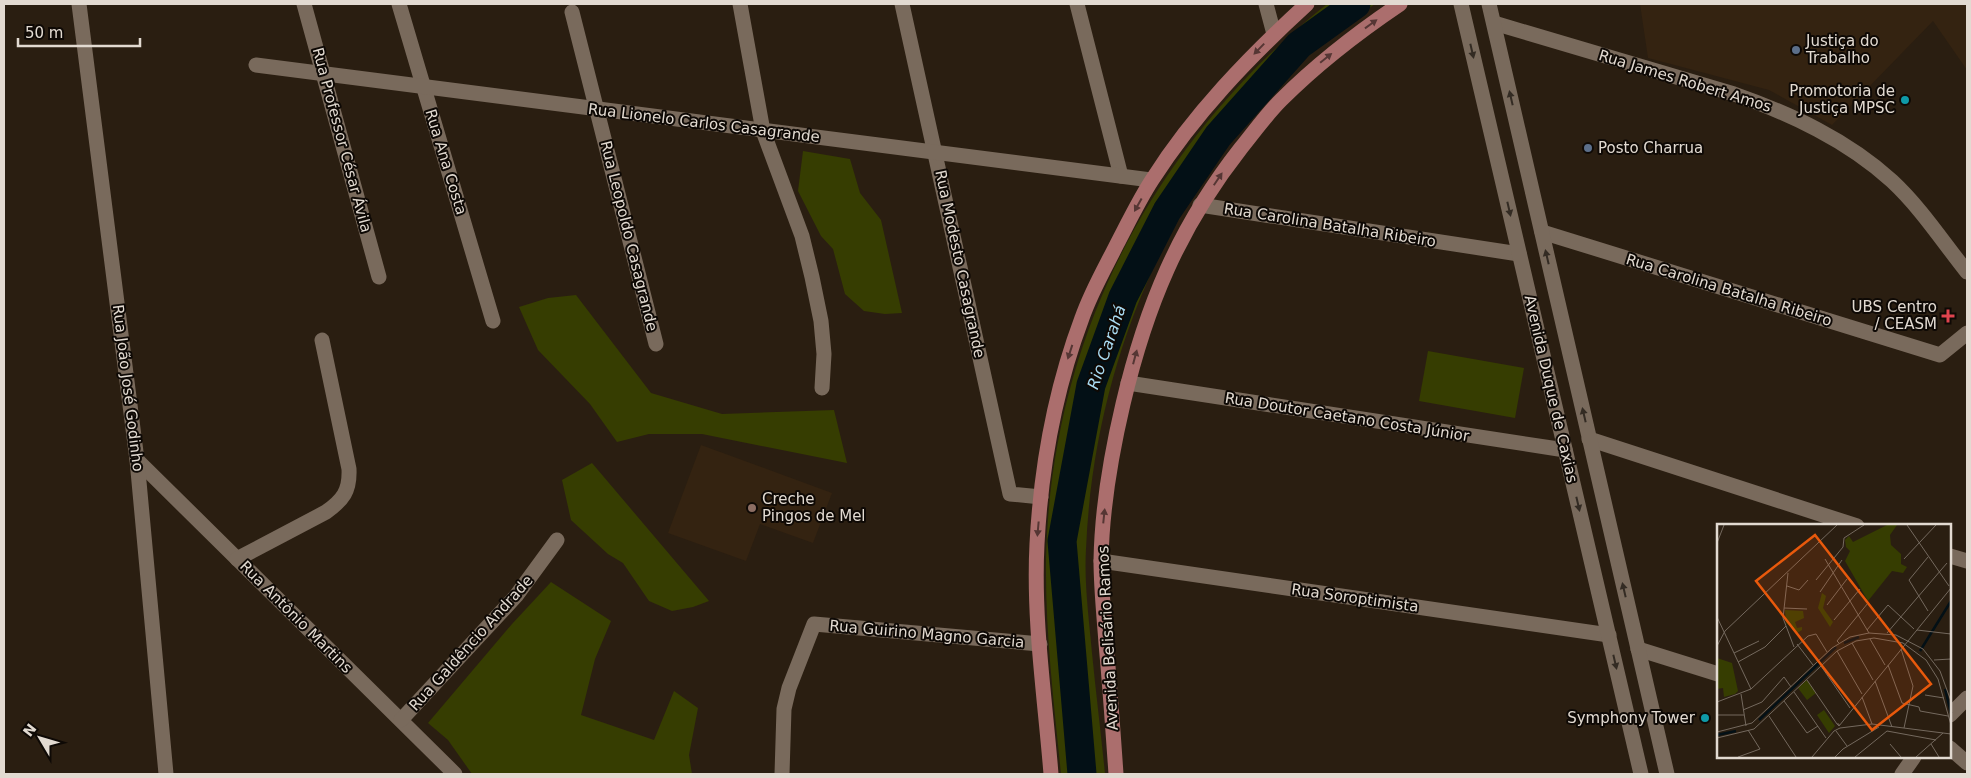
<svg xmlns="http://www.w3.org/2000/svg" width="1971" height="778" font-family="'DejaVu Sans',sans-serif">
<rect width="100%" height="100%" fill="#2a1e11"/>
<g fill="#342311">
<polygon points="1640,4 1967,4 1967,70 1933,21 1832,125 1769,90 1648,58"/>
<polygon points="701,445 832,493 813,543 760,524 746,561 668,533"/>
</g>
<g fill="#363d01">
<path d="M1327,4H1375C1195,125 1095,335 1086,549C1084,584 1089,618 1092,653C1096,693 1101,734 1105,774H1061C1054,703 1045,631 1046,559C1051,336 1154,142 1327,4Z"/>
<polygon points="803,151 850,159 860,193 881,220 902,313 885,314 864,311 845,294 833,249 821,236 798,191"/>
<polygon points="576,295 651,393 722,414 834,410 847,463 702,434 649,434 617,442 590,404 538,350 519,307 548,298"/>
<polygon points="1428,351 1524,368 1515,418 1419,401"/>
<polygon points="592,463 709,601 693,607 672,611 649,601 623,563 608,554 571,520 562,480"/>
<polygon points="551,582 611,621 595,659 581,715 654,740 674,691 698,708 689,755 692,774 472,774 448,740 428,723 512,624"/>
</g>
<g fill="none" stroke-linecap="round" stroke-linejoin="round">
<polyline stroke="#031016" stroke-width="29" points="1082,774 1062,541 1091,385 1123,297 1167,211 1218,136 1299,45 1356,4"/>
<g stroke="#796a5c" stroke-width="15">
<polyline points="304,4 379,277"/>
<polyline points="399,4 493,321"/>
<polyline points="740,4 763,131 802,236 812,277 821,321 824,354 822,388"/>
<polyline points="902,4 1010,494 1041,497"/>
<polyline points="1077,4 1121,176"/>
<polyline points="1266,4 1274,34"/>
<polyline points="572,12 656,344"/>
<path d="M1494,23L1734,94C1791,114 1847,140 1892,181C1921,208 1943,242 1967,272"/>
<polyline points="256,65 1151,180"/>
<polyline points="1200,205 1519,254"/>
<polyline points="1542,232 1940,355 1967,333"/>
<polyline points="1128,383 1565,450"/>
<polyline points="1589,439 1857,526"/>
<polyline points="137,460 455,774"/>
<polyline points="1950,556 1967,561"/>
<path d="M237,559L326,512C343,500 350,491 349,469L322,340"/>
<polyline points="1101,561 1609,635"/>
<polyline points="1638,649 1718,674"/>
<polyline points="401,720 516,596 557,540"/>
<polyline points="782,774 784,709 789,688 814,624 1040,644"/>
</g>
<polyline stroke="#796a5c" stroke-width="15" points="79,4 137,460 166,774"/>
<g stroke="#796a5c" stroke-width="15">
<polyline points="1461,4 1641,774"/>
<polyline points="1489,4 1667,774"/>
<polyline points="1950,715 1967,698"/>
<polyline points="1950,748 1967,763"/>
<polyline points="1902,774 1914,757"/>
</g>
<g stroke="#ab6e6d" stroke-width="15">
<path d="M1051,774C1045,698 1033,620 1037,544C1041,466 1055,390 1082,318C1091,292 1105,268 1117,244C1128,223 1139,200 1152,180C1194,114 1249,57 1307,4"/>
<path d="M1116,774C1113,731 1110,687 1106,643C1104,615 1101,588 1101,560C1102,507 1111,455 1123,404C1146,306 1179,227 1241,148C1254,132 1266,115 1281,100C1317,64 1357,33 1400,4"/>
</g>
</g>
<defs><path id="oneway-solid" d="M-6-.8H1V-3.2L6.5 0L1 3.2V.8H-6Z" transform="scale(1.25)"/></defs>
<g fill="#553634">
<use href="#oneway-solid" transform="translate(1371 24) rotate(-36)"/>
<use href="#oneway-solid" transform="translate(1259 49) rotate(134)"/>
<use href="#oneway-solid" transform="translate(1326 58) rotate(-39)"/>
<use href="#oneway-solid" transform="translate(1218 179) rotate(-56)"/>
<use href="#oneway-solid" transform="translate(1138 205) rotate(119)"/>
<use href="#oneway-solid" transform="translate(1070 352) rotate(108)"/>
<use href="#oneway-solid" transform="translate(1135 357) rotate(-75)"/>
<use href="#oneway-solid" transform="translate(1104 516) rotate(-84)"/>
<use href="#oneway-solid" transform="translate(1038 529) rotate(95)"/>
</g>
<g fill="#332b23">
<use href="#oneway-solid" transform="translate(1472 51) rotate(77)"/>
<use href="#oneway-solid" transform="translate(1511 98) rotate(-103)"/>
<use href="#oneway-solid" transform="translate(1509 209) rotate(77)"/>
<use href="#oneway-solid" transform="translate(1547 257) rotate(-103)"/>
<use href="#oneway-solid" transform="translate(1584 415) rotate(-103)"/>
<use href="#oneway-solid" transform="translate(1578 504) rotate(77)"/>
<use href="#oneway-solid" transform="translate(1624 590) rotate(-103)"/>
<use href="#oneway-solid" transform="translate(1615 662) rotate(77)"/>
</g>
<g fill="#5c6f8a" stroke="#0e0905" stroke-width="2">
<circle cx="1796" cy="50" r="5"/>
<circle cx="1588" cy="148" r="5"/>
</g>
<g fill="#0f9aa8" stroke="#0e0905" stroke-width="2">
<circle cx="1905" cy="100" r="5"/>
<circle cx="1705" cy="718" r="5"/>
</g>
<path fill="#e0444e" stroke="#0e0905" stroke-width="2" d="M1945.5 308.5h5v5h5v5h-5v5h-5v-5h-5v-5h5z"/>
<circle fill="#8d6e63" stroke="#0e0905" stroke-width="2" cx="752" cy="508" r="5"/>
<g text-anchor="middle" stroke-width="4" stroke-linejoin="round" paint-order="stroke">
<g font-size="15" fill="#e2dad1" stroke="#0e0905" text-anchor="start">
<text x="1806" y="46">Justiça do<tspan x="1806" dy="17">Trabalho</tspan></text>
<text x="1895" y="96" text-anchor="end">Promotoria de<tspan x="1895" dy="17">Justiça MPSC</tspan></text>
<text x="1598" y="153">Posto Charrua</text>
<text x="1937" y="312" text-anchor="end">UBS Centro<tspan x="1937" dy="17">/ CEASM</tspan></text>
<text x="762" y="504">Creche<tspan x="762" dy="17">Pingos de Mel</tspan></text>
<text x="1695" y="723" text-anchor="end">Symphony Tower</text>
</g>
<g font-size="15" fill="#e2dad1" stroke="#0e0905">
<text transform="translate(1685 81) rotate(17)" y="5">Rua James Robert Amos</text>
<text transform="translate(704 123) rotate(7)" y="5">Rua Lionelo Carlos Casagrande</text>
<text transform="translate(342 140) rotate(75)" y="5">Rua Professor César Ávila</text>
<text transform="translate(446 162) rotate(73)" y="5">Rua Ana Costa</text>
<text transform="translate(1330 225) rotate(9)" y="5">Rua Carolina Batalha Ribeiro</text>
<text transform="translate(629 236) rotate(76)" y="5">Rua Leopoldo Casagrande</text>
<text transform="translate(960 264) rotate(78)" y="5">Rua Modesto Casagrande</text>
<text transform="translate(1729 290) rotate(17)" y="5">Rua Carolina Batalha Ribeiro</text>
<text transform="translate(128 388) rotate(83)" y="5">Rua João José Godinho</text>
<text transform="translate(1551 389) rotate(77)" y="5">Avenida Duque de Caxias</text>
<text transform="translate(1347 417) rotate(9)" y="5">Rua Doutor Caetano Costa Júnior</text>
<text transform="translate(1355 598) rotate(8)" y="5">Rua Soroptimista</text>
<text transform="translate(296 617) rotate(45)" y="5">Rua Antônio Martins</text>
<text transform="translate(927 634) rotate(5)" y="5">Rua Guirino Magno Garcia</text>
<text transform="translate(1108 638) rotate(-93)" y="5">Avenida Belisário Ramos</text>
<text transform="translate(471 643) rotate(-48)" y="5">Rua Galdêncio Andrade</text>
</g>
<g font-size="16" font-style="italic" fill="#a9dbf2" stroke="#0e0905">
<text transform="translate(1106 347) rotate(-71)" y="6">Rio Carahá</text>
</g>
</g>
<g transform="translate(1717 524)">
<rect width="234" height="234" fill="#2a1e11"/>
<path d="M170,1H180L173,11L174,21L184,30V40L190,43L186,49L175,47L151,77L128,37L133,27L129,23L128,16L132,12L136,18ZM105,69L109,72L106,84L116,98L113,103L101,84ZM68,86L86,87L87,94L78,98L80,104L85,103V106L80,109L69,99ZM0,134L15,139L21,167L18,170L7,173L6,164L0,165ZM90,156L99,169L90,176L81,164ZM107,186L118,202L112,209L100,191Z" fill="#363d01"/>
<path fill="none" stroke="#031016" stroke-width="2.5" d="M127,119L142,113M203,127L234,77M228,165L234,189M42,196L119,123M0,211L19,207"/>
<path fill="none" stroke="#74695e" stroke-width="1" d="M190,1L232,62M0,19L7,1M211,33L192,56L211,87M108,35L152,109M187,35L219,1M71,49L66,94L77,123M99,56L126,23L127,14L147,1M70,62L82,66L91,56M103,68L125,36M110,81L130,55M67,84L90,85M0,93L34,165M117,96L143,65M150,106L171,81L197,105M200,106L234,110M170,109L230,39M153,115L168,141M122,119L120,117L151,79M135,119L156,156M80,120L96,141M0,122L8,107L120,1M184,125L196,162L187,204M120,127L145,170M17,129L42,117M217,136L234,135M21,138L48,123L69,102M171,141L185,179L202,183L203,187L231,192M104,142L133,184M90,156L120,200M158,157L175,203M77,168L109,214M24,170L29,202M208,171L227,174M145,173L155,200M67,177L90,209L101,202M0,178L34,165L91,112L99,110L110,128M26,186L45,178L67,153L74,163M0,191H27M52,192L79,233M122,202L120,200H122V202L234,64M119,207L130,222M0,208L35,199L115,124L133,113L152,109L179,111L206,125L223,147L234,177M0,214L37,205L120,127L139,117L157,114L186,119L209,136L221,155L234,201M173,220L184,233M214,220L222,233M21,233L43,225L31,206M95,233L117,207L123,204L155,200L234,210M118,233L126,225L162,203M138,233L170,207L219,216M199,233L226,209"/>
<path fill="#e8590c" fill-opacity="0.15" stroke="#e8590c" stroke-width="2.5" d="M98,11L214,160L155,206L39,57Z"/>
<rect width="234" height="234" fill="none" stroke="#e2dad1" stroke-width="2.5"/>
</g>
<rect width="1971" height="778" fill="none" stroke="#e2dad1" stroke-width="10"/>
<g transform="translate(40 738) rotate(308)" stroke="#0e0905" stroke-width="4" paint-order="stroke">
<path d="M0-4L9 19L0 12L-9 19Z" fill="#e2dad1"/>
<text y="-8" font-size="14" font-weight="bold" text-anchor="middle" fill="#e2dad1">N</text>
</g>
<path d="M18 38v8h122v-8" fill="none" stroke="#e2dad1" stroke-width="2.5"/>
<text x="25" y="38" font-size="15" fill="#e2dad1" stroke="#0e0905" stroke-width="4" paint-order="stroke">50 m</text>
</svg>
